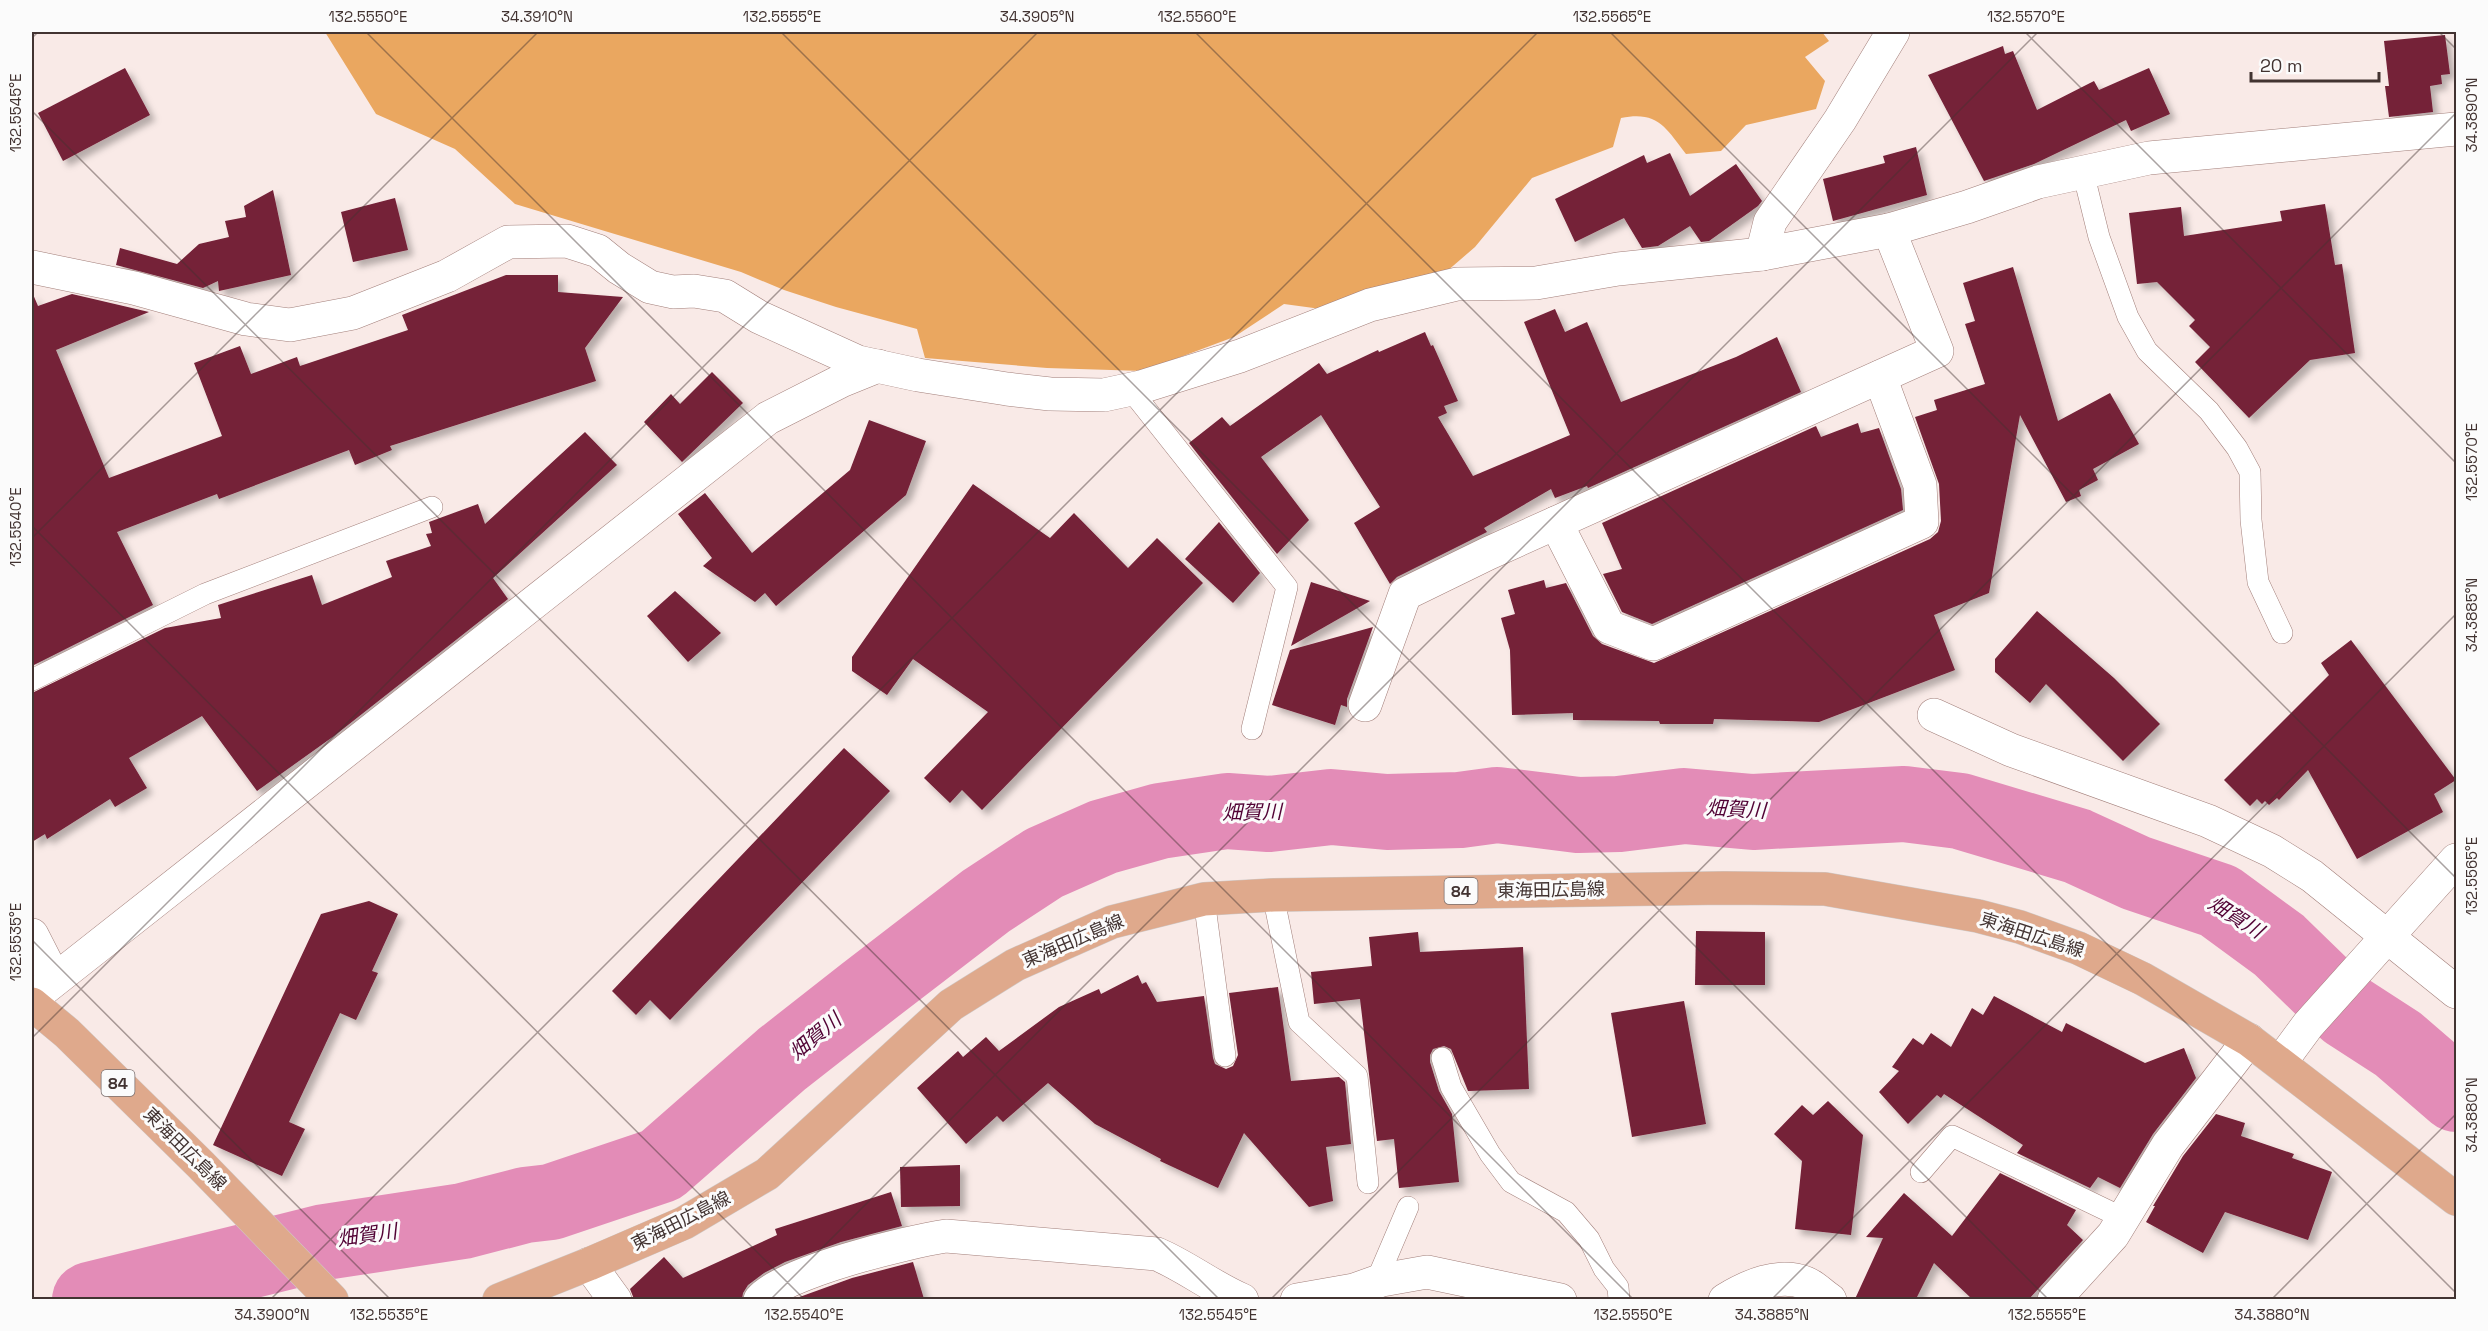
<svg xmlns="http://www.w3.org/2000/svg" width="2488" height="1331" font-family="'Space Grotesk','Noto Sans JP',sans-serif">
<defs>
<filter id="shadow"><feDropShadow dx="5.5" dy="5.5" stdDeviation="3" flood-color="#0004"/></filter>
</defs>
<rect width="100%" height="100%" fill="#f9eae7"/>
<path fill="#eaa760" d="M325,32H1822L1829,41L1805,57L1825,81L1816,109L1746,125L1721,151L1686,154C1665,127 1658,111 1621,118L1613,147L1532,178L1475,247L1446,272L1321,309L1284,304L1234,337L1143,371L1047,368L925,358L917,329L836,307L784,290L741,272L515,204L455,149L376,114Z"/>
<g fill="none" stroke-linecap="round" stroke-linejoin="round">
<polyline stroke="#e38cb7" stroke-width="76" points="90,1300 325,1242 463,1221 525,1205 551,1202 661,1165 782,1059 865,994 986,901 1044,863 1103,837 1160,821 1227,811 1269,814 1331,807 1387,812 1460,810 1497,805 1578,815 1619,814 1684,806 1753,812 1904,804 1960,811 2077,846 2136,873 2219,901 2279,945 2347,1011 2398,1044 2456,1094"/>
</g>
<g fill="#742037" filter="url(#shadow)">
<polygon points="2445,35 2450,74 2441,75 2442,84 2430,86 2433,112 2389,117 2385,86 2389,86 2384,41"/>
<polygon points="2003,46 2005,54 2013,51 2037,110 2094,81 2099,90 2149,68 2170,114 2131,131 2126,120 2034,164 1984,181 1928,75"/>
<polygon points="125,68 150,115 63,161 38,113"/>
<polygon points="1916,147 1927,195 1833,221 1823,179 1885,163 1883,156"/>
<polygon points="1670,153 1690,196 1736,164 1762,201 1758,206 1709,241 1701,242 1690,226 1658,246 1642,248 1624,218 1575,242 1555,199 1644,155 1647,163"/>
<polygon points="273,190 291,275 219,291 218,281 203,288 116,265 120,248 177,264 199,244 229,237 225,221 246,217 244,206"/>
<polygon points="395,198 408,250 353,262 341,212"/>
<polygon points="2325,204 2335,265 2342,264 2355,353 2310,360 2249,418 2195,362 2210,347 2189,326 2195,320 2157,282 2137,284 2129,213 2181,207 2184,236 2282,221 2280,211"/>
<polygon points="2013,267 2058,421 2110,393 2139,444 2093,469 2098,480 2079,490 2081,496 2066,502 2020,415 1989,593 1934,615 1955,670 1819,722 1714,719 1713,724 1660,724 1659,721 1573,720 1573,713 1512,715 1510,650 1501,618 1515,614 1508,590 1544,580 1546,588 1566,583 1593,636 1602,644 1654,663 1930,539 1938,532 1941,521 1939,484 1915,417 1937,410 1934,400 1985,384 1965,324 1975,321 1963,283"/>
<polygon points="506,275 558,275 558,292 623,297 585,348 596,381 390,446 392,450 355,465 349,450 219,499 217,494 117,532 153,605 32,666 32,292 38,306 72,294 149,312 56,350 109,478 222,436 194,363 240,346 251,374 297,357 300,366 408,330 402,315"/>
<polygon points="1555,309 1565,332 1587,322 1621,402 1736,357 1777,337 1801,392 1588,488 1587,486 1555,498 1551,489 1484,528 1487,532 1397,577 1390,584 1354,523 1380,507 1321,415 1261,457 1309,520 1277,554 1189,443 1222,417 1230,426 1319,363 1327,374 1378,350 1379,352 1425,332 1431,346 1433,345 1458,401 1444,406 1447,413 1438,417 1473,476 1570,435 1524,322"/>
<polygon points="712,372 743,403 682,462 644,422 671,394 680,404"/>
<polygon points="869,420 926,441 906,495 776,606 765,593 755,602 703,566 712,558 678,514 705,493 752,553 850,470"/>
<polygon points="1858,423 1861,433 1879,428 1901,489 1903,510 1652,624 1622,612 1603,574 1622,569 1602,523 1816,426 1821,437"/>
<polygon points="585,432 617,465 493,578 508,599 334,736 257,791 202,716 129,758 147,788 115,807 110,799 47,839 45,834 32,842 32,693 165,628 221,618 218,605 312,575 322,605 392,577 386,561 431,546 426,534 432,533 429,522 478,504 485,524"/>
<polygon points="973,484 1050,538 1074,513 1128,568 1157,538 1203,583 982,810 962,790 950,803 924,778 988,712 913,659 887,695 852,671 852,657"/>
<polygon points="1219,522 1260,573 1233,603 1185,559"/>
<polygon points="1311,582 1370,601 1291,646"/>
<polygon points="675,591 721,633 688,662 647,616"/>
<polygon points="2037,611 2114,678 2160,724 2123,761 2046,684 2030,703 1995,672 1995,659"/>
<polygon points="1373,627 1347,699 1347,707 1341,705 1335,725 1272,705 1290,650"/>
<polygon points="2351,640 2456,780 2434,794 2443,812 2357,859 2308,770 2279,800 2277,798 2269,805 2265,801 2262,804 2257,799 2250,806 2224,780 2329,675 2321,663"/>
<polygon points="844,748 890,791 670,1020 650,1000 636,1015 612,991"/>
<polygon points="369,901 398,914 372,971 378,973 356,1020 340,1013 289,1122 305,1129 282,1176 213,1145 321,914"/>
<polygon points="1696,931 1765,932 1765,985 1695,985"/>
<polygon points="1418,932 1420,952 1523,947 1529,1089 1468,1091 1451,1049 1444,1046 1433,1049 1430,1055 1430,1062 1439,1091 1452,1114 1459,1182 1399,1188 1394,1139 1377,1141 1360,999 1314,1004 1311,972 1372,966 1369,937"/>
<polygon points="1138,975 1142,984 1146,982 1157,1002 1204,996 1213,1058 1215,1064 1226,1069 1233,1066 1238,1055 1229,993 1278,987 1291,1081 1339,1077 1345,1082 1351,1144 1326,1147 1333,1201 1309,1207 1244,1133 1218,1188 1160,1161 1161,1159 1095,1124 1048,1083 1003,1122 997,1116 966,1144 917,1088 958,1051 963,1057 986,1037 999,1051 1059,1007 1099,989 1101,994"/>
<polygon points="1994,996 2062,1032 2066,1023 2145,1063 2184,1048 2196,1078 2153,1134 2120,1188 2098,1177 2090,1188 2017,1153 2023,1145 1944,1094 1941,1098 1937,1095 1908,1124 1879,1092 1899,1071 1892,1067 1913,1038 1923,1045 1931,1033 1951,1047 1972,1008 1983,1015"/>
<polygon points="1684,1001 1706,1124 1632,1137 1611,1013"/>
<polygon points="1828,1101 1863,1135 1851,1235 1795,1229 1802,1161 1774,1134 1802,1105 1813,1115"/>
<polygon points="2216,1114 2245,1123 2241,1136 2294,1154 2292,1158 2332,1172 2308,1240 2225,1212 2203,1253 2146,1222 2155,1206 2153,1206 2183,1156"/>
<polygon points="960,1165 960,1206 901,1207 900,1167"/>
<polygon points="2000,1173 2076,1210 2067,1225 2083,1240 2029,1299 1972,1299 1934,1263 1916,1299 1855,1299 1883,1238 1866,1237 1904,1193 1952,1236"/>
<polygon points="891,1192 902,1226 841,1242 785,1262 764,1273 748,1285 743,1293 742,1299 634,1299 630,1289 664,1257 683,1278 777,1235 775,1229"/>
<polygon points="913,1262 924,1299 794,1299 852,1278"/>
</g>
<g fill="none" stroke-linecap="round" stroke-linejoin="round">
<g stroke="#a27f7a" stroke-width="22">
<g id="lane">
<polyline points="2083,172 2099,237 2128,317 2147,351 2209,411 2237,448 2250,472 2251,520 2258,582 2282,633"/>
<polyline points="1130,389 1287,587 1252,729"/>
<polyline points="32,680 205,594 432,507"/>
<polyline points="1273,895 1299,1022 1357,1076 1368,1183"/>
<polyline points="1204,899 1225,1056"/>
<polyline points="1442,1058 1451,1087 1490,1154 1511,1182 1566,1212 1589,1239 1604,1269 1618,1287 1619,1300"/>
<polyline points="1921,1172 1952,1136 2125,1219"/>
<polyline points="1376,1282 1408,1207"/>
</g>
</g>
<g stroke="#a27f7a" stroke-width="34">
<g id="street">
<polyline points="1762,254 1770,222 1840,120 1893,32"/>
<polyline points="32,267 134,288 246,319 290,325 353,313 447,276 508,242 567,241 598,251 619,268 650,287 673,292 694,291 725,296 759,317 858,362 918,375 1007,389 1050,394 1104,395 1141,387 1240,356 1370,305 1457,284 1536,283 1618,269 1762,254 1889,230 1967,207 2038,182 2149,158 2456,129"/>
<polyline points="1556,523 1609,627 1653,644 1922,522 1920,485 1880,377"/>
<polyline points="1365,705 1405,594 1489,553 1937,351 1889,230"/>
<polyline points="1934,715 2011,750 2208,821 2272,851 2312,876 2456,992"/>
<polyline points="32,935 54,978"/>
<polyline points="32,998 768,418 841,381 878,366"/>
<polyline points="2280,1063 2308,1025 2456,860"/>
<polyline points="589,1264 615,1300"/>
<path d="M760,1300C783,1272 907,1242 946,1236L1157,1254C1187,1267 1212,1287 1242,1300"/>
<polyline points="1297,1300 1354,1290 1382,1280 1427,1272 1560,1300"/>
<path d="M1725,1300C1748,1286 1778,1272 1806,1283C1814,1286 1822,1295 1830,1300"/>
<polyline points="2054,1300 2113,1235 2168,1145 2249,1040"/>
</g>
</g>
<g stroke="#cecac9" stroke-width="34">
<g id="primary">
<polyline points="32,1004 67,1033 201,1165 332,1300"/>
<polyline points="499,1300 589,1264 684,1223 767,1174 951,1005 1015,965 1112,922 1204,899 1273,895 1724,888 1825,889 1978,916 2020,927 2078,948 2143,979 2249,1040 2456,1199"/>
</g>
</g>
<use href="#lane" stroke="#fff" stroke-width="21"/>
<use href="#street" stroke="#fff" stroke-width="33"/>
<use href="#primary" stroke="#dfa98c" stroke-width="33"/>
</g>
<path fill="none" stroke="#423331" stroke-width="1.5" stroke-opacity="0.45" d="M366,32L1634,1300M781,32L2049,1300M1195,32L2456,1293M1610,32L2456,878M2025,32L2456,463M2439,32L2456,49M32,38L38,32M32,111L1220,1300M32,526L805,1300M32,538L538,32M32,940L391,1300M32,1038L1038,32M270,1300L1538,32M770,1300L2038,32M1270,1300L2456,113M1771,1300L2456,614M2271,1300L2456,1114"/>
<g text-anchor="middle" stroke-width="6" stroke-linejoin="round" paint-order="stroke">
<g fill="#fbfbfb" stroke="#7a6f6e" stroke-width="1.5">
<rect x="1444.5" y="878" width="33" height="26" rx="4.5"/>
<rect x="101.5" y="1070" width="33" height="26" rx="4.5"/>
</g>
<g font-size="16" font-weight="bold" fill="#423331">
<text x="1461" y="897">84</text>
<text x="118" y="1089">84</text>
</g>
<g font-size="18" fill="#423331" stroke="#fbfbfb">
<text transform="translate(1551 890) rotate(-1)" y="6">東海田広島線</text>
<text transform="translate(2032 935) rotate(18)" y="6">東海田広島線</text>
<text transform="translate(1073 941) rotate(-23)" y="6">東海田広島線</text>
<text transform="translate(185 1149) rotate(45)" y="6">東海田広島線</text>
<text transform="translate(681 1221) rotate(-27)" y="6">東海田広島線</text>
</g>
<g font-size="20" font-style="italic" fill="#520335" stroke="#fbfbfb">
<text transform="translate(1736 809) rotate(3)" y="7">畑賀川</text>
<text transform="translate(1252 812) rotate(-1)" y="7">畑賀川</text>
<text transform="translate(2236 917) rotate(32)" y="7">畑賀川</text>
<text transform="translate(815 1036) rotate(-40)" y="7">畑賀川</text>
<text transform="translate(367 1235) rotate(-8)" y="7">畑賀川</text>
</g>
</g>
<rect width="2488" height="1331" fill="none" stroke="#fbfbfb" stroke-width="66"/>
<path d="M2251 72v9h128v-9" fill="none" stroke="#423331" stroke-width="3"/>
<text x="2260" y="72" font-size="18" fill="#423331" stroke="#fbfbfb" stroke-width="4.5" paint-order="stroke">20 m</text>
<rect x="33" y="33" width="2422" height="1265" fill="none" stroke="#423331" stroke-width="2"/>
<g font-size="15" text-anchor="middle" fill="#423331">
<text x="368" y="22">132.5550°E</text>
<text x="537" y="22">34.3910°N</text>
<text x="782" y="22">132.5555°E</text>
<text x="1037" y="22">34.3905°N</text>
<text x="1197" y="22">132.5560°E</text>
<text x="1612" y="22">132.5565°E</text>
<text x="2026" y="22">132.5570°E</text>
<text transform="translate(16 113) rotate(-90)" y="5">132.5545°E</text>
<text transform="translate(2472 115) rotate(-90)" y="5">34.3890°N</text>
<text transform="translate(2472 462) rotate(-90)" y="5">132.5570°E</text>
<text transform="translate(16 527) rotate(-90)" y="5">132.5540°E</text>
<text transform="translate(2472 615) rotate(-90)" y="5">34.3885°N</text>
<text transform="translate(2472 876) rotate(-90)" y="5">132.5565°E</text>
<text transform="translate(16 942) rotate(-90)" y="5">132.5535°E</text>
<text transform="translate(2472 1115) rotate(-90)" y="5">34.3880°N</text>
<text x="272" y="1320">34.3900°N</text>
<text x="389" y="1320">132.5535°E</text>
<text x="804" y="1320">132.5540°E</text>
<text x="1218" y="1320">132.5545°E</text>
<text x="1633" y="1320">132.5550°E</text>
<text x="1772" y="1320">34.3885°N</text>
<text x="2047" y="1320">132.5555°E</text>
<text x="2272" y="1320">34.3880°N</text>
</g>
</svg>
